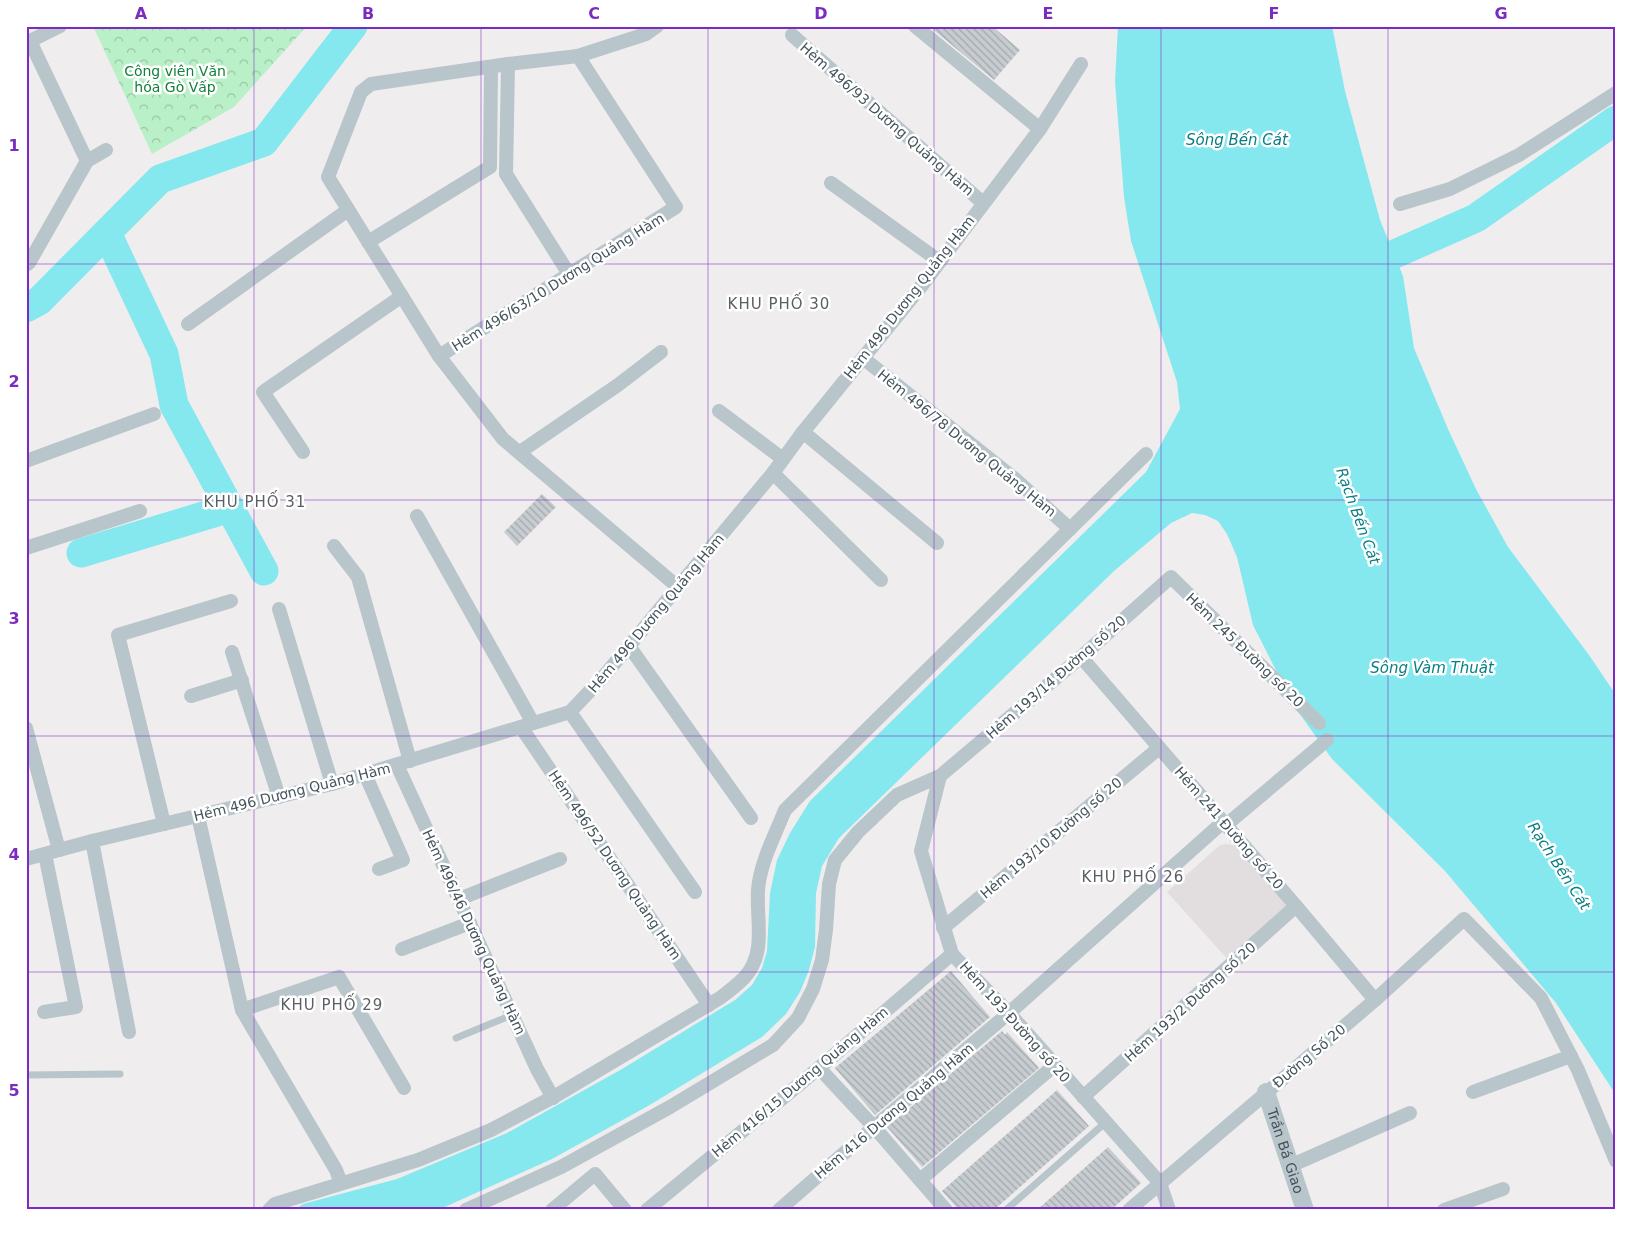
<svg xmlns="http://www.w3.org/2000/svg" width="1642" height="1236" font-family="'DejaVu Sans',sans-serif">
<defs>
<pattern id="park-crowns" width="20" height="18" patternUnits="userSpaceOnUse" patternTransform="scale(1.25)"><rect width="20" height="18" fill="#baf0c7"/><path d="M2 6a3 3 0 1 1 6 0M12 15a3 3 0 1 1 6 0" fill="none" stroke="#99c5a5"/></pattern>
<pattern id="building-back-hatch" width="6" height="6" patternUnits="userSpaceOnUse" patternTransform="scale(1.25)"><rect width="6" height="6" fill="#c7ccd1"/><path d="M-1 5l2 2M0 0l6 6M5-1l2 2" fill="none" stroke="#a3a8ad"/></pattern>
</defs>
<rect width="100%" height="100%" fill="#f0edee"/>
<polygon fill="#e2dee0" points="1225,844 1233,845 1245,854 1292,906 1229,961 1167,892 1219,846"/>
<polygon fill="url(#park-crowns)" points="93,26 307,26 234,107 152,154"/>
<polygon fill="#85e8ef" points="1118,26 1332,26 1345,91 1380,220 1403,276 1414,348 1448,429 1476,489 1508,547 1589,655 1616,695 1616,1095 1556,1003 1445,871 1332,759 1294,706 1253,625 1237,557 1227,534 1218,521 1205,515 1192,513 1171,523 1114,571 839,838 822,866 816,893 815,947 809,970 800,992 786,1014 762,1037 648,1106 552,1159 438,1210 295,1210 303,1204 397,1179 507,1133 622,1069 735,1000 752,985 762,968 767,951 770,893 777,860 790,833 810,801 1146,472 1180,409 1177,382 1131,241 1124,197 1115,82"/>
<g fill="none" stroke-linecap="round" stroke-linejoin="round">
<g stroke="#85e8ef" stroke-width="29">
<polyline points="107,233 164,354 174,405 264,571"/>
<polyline points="1359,274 1388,257 1476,218 1616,120"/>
<polyline points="26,308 39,301 160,179 264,142 353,26"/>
<polyline points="81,553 230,508"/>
</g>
</g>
<g fill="url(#building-back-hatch)">
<polygon points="929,26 992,26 1020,50 994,80"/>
<polygon points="542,494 556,507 517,546 504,532"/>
<polygon points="951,971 990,1017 875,1115 835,1068"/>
<polygon points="1002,1031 1005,1035 1007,1032 1039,1068 922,1167 887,1127"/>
<polygon points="1057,1090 1089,1126 994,1210 959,1210 942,1191"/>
<polygon points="1108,1147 1141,1183 1111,1210 1037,1210"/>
</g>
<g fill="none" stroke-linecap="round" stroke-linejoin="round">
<g stroke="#b8c5cb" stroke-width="7">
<polyline points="456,1038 512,1015"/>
<polyline points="26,1075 120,1074"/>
<polyline points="1006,1210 1106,1122"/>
</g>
<g stroke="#b8c5cb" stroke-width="14">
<polyline points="657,26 646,34 578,56 508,64 371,84 361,92 328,177 439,356 503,439 678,587"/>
<polyline points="915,26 1040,129"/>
<polyline points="792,35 983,203"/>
<polyline points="30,41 87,161"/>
<polyline points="26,43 60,26"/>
<polyline points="508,64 506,174 569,274"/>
<polyline points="831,183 939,261"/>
<polyline points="1400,204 1450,189 1519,155 1616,93"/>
<polyline points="368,242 490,167 491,68"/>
<polyline points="26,265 29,263 87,161 106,150"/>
<polyline points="188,324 348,210"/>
<polyline points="439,356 676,207 578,56"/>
<polyline points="863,358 1015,479 1070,529"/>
<polyline points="719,411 783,459"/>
<polyline points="803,432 937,543"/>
<polyline points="303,452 263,392 402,296"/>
<polyline points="520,452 618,385 661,352"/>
<polyline points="26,461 154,414"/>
<polyline points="773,473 881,580"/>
<polyline points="417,516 533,723"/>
<polyline points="334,546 358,577 410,761"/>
<polyline points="26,548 140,511"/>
<polyline points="279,609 332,784"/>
<polyline points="629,646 751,818"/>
<polyline points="232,652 279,797"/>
<polyline points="1081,657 1296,906 1375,1000"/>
<polyline points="191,696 242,680"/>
<polyline points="570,712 695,892"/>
<polyline points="521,727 709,1005"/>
<polyline points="26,728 59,850"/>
<polyline points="397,765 537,1069 553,1098"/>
<polyline points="365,774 403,860 379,869"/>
<polyline points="940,776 921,851 952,954 1009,1013 1160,1183 1169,1210"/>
<polyline points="198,816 242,1010 336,1170 341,1183"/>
<polyline points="164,824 118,635 231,601"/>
<polyline points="1226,825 1327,740"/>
<polyline points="92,841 129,1032"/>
<polyline points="26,859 92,841 332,784 570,712 604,676 773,473 803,432 923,284 1040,129 1081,64"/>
<polyline points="459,899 560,859"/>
<polyline points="943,928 1159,748"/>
<polyline points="402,949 470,923"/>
<polyline points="242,1010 339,977 404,1088"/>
<polyline points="44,1012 76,1007 45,854"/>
<polyline points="819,1068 874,1127 946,1210"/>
<polyline points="1473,1092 1571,1056"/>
<polyline points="1083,1097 1296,906"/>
<polyline points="1290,1166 1410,1113"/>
<polyline points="920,1180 1055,1065"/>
<path d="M269,1210L275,1204L418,1160L491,1130L557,1095L720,998C728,992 737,985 744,978C767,953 756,921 758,890C760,863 775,835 785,810L1146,454"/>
<polyline points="466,1210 561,1167 670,1107 773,1045 798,1018 813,989 822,960 826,930 829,884 835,860 858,832 897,795 940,776 1081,657 1171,577 1319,723"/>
<polyline points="552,1210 595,1174 625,1210"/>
<polyline points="647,1210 819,1068 952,954"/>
<polyline points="779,1210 874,1127 1009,1013 1223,822"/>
<polyline points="1129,1210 1375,1000 1464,919 1541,998 1578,1070 1616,1161"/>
<polyline points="1444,1210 1503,1189"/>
</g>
<path stroke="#b8c5cb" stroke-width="18" id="s1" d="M1266,1092L1305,1210"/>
</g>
<path fill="none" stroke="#7b2cbf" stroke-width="1" stroke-opacity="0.55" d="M254,26V1210M481,26V1210M708,26V1210M934,26V1210M1161,26V1210M1388,26V1210M26,264H1616M26,500H1616M26,736H1616M26,972H1616"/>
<g text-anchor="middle" stroke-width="5" stroke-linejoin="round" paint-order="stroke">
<g font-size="14" fill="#147f3a" stroke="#fff">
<text x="175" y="76">Công viên Văn<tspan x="175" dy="16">hóa Gò Vấp</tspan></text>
</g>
<g font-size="14" fill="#45545c" stroke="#fff">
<text transform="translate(887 119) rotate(41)" y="5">Hẻm 496/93 Dương Quảng Hàm</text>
<text transform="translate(558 282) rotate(-32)" y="5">Hẻm 496/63/10 Dương Quảng Hàm</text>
<text transform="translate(909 297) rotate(-52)" y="5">Hẻm 496 Dương Quảng Hàm</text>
<text transform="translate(967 443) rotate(39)" y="5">Hẻm 496/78 Dương Quảng Hàm</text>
<text transform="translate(656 613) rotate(-50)" y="5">Hẻm 496 Dương Quảng Hàm</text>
<text transform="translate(1245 650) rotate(44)" y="5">Hẻm 245 Đường số 20</text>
<text transform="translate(1056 677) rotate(-41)" y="5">Hẻm 193/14 Đường số 20</text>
<text transform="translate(292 792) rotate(-14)" y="5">Hẻm 496 Dương Quảng Hàm</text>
<text transform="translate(1229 828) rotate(49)" y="5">Hẻm 241 Đường số 20</text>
<text transform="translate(1051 838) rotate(-40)" y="5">Hẻm 193/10 Đường số 20</text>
<text transform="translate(615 865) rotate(56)" y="5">Hẻm 496/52 Dương Quảng Hàm</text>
<text transform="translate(474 932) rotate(65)" y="5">Hẻm 496/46 Dương Quảng Hàm</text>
<text transform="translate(1190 1002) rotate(-42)" y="5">Hẻm 193/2 Đường số 20</text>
<text transform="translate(1015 1022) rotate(48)" y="5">Hẻm 193 Đường số 20</text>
<text transform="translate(1309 1056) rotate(-40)" y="5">Đường Số 20</text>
<text transform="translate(800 1082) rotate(-40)" y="5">Hẻm 416/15 Dương Quảng Hàm</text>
<text transform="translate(894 1111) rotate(-40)" y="5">Hẻm 416 Dương Quảng Hàm</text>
<text dy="5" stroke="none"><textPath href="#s1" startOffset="62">Trần Bá Giao</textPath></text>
</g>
<g font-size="15" font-style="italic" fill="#0a7e85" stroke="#fff">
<text x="1237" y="145">Sông Bến Cát</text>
<text transform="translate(1358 516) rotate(70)" y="5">Rạch Bến Cát</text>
<text x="1432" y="673">Sông Vàm Thuật</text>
<text transform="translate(1559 866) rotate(57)" y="5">Rạch Bến Cát</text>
</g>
<g font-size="15" letter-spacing="1" fill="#5a5f63" stroke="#fff">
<text x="779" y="309">KHU PHỐ 30</text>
<text x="255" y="507">KHU PHỐ 31</text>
<text x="1133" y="882">KHU PHỐ 26</text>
<text x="332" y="1010">KHU PHỐ 29</text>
</g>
</g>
<rect width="1642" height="1236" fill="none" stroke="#ffffff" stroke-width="55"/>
<rect x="28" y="28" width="1586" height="1180" fill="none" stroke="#7b2cbf" stroke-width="2"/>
<g font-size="16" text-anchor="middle" font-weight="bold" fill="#7b2cbf">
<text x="141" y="19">A</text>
<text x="368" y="19">B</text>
<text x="594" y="19">C</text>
<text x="821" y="19">D</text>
<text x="1048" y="19">E</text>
<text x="1274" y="19">F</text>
<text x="1501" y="19">G</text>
<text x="14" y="151">1</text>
<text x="14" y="387">2</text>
<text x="14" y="624">3</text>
<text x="14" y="860">4</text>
<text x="14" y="1096">5</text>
</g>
</svg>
